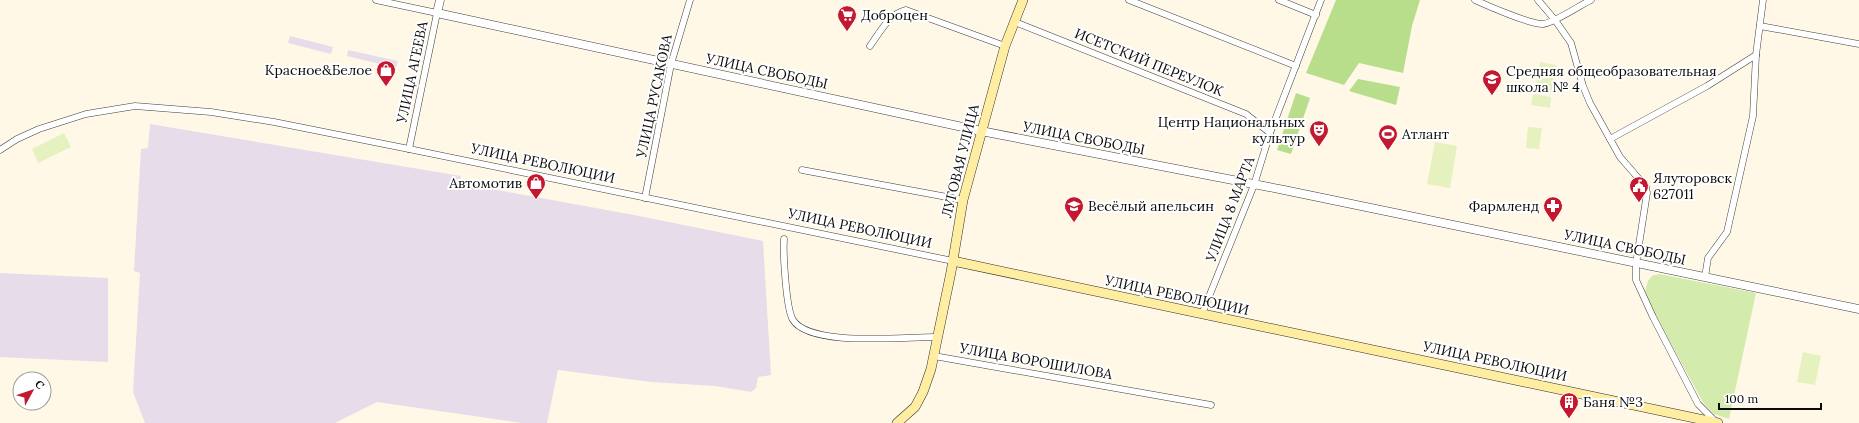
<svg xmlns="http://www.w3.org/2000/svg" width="1859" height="423" font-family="Lora,serif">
<rect width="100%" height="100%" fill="#fff8e6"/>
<g fill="#e7dcea">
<polygon points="290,36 333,47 331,54 288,43"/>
<polygon points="348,50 398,61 396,68 347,56"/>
<polygon points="150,124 461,176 459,183 634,215 763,241 771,375 758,377 756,388 751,392 715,386 651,382 558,370 547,423 522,423 377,402 335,423 145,423 133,392 140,273 134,271 141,149 148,148"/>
<polygon points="0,273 108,278 108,362 0,357"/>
</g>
<polygon fill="#d3ecad" points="1659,274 1756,293 1729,419 1714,414 1704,404 1653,311 1645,291 1648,281 1652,276"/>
<g fill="#b8de8c">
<polygon points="1336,0 1420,0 1412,26 1403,73 1359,63 1344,85 1306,73"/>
<polygon points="1358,79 1400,87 1396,105 1349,91"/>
<polygon points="1296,93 1310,98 1291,154 1277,150"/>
</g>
<g fill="#e5f2c0">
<polygon points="1540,62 1556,65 1551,94 1535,91"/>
<polygon points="1533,94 1551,97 1550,108 1531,105"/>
<polygon points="1528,127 1542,128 1539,149 1526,148"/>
<polygon points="64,133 71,147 38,163 32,149"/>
<polygon points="1435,142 1457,146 1450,188 1427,184"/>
<polygon points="1803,352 1821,356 1815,385 1797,382"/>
</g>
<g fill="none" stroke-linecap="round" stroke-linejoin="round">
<g stroke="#3d3d3d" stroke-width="7">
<g id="minor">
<polyline points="376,0 437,13 409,149"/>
<polyline points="1129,0 1296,66"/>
<polyline points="1279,0 1316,15"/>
<path d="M1475,0C1488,6 1532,25 1543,24C1554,23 1580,5 1591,0"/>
<polyline points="1538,0 1555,20 1571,43 1583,86 1590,103 1620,157 1646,187 1647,193 1636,264 1636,280 1653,317 1698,404 1716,422"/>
<polyline points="1015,22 1246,114 1270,133"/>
<polyline points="1760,26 1859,44"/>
<path d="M870,46C880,32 889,14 906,10L1005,46"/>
<polyline points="1610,139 1707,86 1756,55"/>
<polyline points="0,150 17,139 39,129 86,114 135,106 211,112 274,122 409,149 953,261"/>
<polyline points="802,170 963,200"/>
<polyline points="645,198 671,64 690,0"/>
<path d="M784,239C783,253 786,309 793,320C811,348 909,336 938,337"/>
<polyline points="1705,277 1708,258 1727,232 1753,116 1756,55 1763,0"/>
<polyline points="1202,314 1254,185 1270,133 1321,0"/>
<polyline points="934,356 1211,405"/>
</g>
</g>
<g stroke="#3d3d3d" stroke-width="9">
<polyline id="tertiary" points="440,0 437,13 981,131 1284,190 1859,309"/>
</g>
<g stroke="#2c2c2c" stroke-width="10">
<g id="secondary">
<polyline points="953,261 1718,423"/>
<polyline points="897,423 915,407 923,392 931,369 951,272 963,200 1005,46 1023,0"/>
</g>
</g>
<use href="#minor" stroke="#fff" stroke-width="6"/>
<use href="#tertiary" stroke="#fff" stroke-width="8"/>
<use href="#secondary" stroke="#ffeda1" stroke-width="9"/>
</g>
<defs>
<g id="supermarket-pin" transform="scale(1)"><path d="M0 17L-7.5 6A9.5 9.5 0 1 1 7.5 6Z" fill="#c3182f" stroke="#fff"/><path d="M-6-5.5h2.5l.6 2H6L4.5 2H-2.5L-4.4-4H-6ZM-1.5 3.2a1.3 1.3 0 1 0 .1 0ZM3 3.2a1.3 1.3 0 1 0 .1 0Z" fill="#fff"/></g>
<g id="shop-pin" transform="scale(1)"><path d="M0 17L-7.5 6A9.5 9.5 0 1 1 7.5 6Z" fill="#c3182f" stroke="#fff"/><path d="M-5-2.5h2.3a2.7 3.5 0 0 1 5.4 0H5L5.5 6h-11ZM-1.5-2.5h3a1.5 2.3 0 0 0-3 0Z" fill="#fff"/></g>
<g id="school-pin" transform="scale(1)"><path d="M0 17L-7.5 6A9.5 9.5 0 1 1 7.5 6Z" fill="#c3182f" stroke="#fff"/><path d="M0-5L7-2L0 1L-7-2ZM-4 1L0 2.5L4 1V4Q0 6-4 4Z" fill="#fff"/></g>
<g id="theatre-pin" transform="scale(1)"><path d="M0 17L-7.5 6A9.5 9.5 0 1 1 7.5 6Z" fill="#c3182f" stroke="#fff"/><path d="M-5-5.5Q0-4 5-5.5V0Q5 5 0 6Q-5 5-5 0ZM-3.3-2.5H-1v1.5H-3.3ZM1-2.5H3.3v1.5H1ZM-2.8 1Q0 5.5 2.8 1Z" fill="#fff"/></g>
<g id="stadium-pin" transform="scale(1)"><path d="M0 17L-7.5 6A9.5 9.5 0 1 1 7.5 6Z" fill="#c3182f" stroke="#fff"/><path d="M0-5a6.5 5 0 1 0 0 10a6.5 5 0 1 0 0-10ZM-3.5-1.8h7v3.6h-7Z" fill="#fff"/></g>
<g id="civic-pin" transform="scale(1)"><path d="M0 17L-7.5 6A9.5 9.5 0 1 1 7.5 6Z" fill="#c3182f" stroke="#fff"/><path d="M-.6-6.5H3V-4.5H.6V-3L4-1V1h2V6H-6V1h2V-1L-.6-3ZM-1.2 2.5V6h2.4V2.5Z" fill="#fff"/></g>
<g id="pharmacy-pin" transform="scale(1)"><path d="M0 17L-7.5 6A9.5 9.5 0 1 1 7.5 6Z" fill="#c3182f" stroke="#fff"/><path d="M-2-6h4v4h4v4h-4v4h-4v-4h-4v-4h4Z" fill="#fff"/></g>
<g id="building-pin" transform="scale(1)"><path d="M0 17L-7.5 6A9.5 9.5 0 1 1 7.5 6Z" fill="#c3182f" stroke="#fff"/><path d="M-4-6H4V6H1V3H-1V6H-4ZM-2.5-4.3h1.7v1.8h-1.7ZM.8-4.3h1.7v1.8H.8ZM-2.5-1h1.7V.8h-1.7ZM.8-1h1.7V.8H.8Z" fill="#fff"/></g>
</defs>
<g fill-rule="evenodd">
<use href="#supermarket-pin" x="847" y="15"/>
<use href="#shop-pin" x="386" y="70"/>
<use href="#school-pin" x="1492" y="79"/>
<use href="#theatre-pin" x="1319" y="130"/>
<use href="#stadium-pin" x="1388" y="134"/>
<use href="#shop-pin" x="536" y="183"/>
<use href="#civic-pin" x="1639" y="186"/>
<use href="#school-pin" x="1074" y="206"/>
<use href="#pharmacy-pin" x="1553" y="206"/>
<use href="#building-pin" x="1569" y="402"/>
</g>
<g text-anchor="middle" stroke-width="4" stroke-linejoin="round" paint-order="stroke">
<g font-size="14" fill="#0a0a0a" stroke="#fff" text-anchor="start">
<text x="861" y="20">Доброцен</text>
<text x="372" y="75" text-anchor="end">Красное&amp;Белое</text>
<text x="1506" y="76">Средняя общеобразовательная<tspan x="1506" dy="16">школа № 4</tspan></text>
<text x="1305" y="127" text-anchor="end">Центр Национальных<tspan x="1305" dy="16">культур</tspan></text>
<text x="1402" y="139">Атлант</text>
<text x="1653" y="183">Ялуторовск<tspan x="1653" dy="16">627011</tspan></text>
<text x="522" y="188" text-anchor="end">Автомотив</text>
<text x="1088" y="211">Весёлый апельсин</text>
<text x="1539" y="211" text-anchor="end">Фармленд</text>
<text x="1583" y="407">Баня №3</text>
</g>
<g font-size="14" fill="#0a0a0a" stroke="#fff">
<text transform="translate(1149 62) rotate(22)" y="5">ИСЕТСКИЙ ПЕРЕУЛОК</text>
<text transform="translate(767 71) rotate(12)" y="5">УЛИЦА СВОБОДЫ</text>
<text transform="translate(412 72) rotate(-78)" y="5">УЛИЦА АГЕЕВА</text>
<text transform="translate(654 96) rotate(-78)" y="5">УЛИЦА РУСАКОВА</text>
<text transform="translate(1084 138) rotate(11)" y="5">УЛИЦА СВОБОДЫ</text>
<text transform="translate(960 161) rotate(-76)" y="5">ЛУГОВАЯ УЛИЦА</text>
<text transform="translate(543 163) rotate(12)" y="5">УЛИЦА РЕВОЛЮЦИИ</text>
<text transform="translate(1230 209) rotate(-69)" y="5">УЛИЦА 8 МАРТА</text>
<text transform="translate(860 228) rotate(12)" y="5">УЛИЦА РЕВОЛЮЦИИ</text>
<text transform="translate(1625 247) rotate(12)" y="5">УЛИЦА СВОБОДЫ</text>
<text transform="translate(1177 295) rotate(12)" y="5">УЛИЦА РЕВОЛЮЦИИ</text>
<text transform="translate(1036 361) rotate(10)" y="5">УЛИЦА ВОРОШИЛОВА</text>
<text transform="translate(1495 361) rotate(12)" y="5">УЛИЦА РЕВОЛЮЦИИ</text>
</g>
</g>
<g transform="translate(32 391) rotate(50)"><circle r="19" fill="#ffffff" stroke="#9d9d9d"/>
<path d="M0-3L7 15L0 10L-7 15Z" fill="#c3182f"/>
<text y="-6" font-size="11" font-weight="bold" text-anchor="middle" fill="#0a0a0a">С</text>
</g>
<path d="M1719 403v6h102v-6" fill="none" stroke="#0a0a0a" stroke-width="2"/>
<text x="1725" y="403" font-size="12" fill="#0a0a0a" stroke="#ffffff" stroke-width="3" paint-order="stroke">100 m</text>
</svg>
